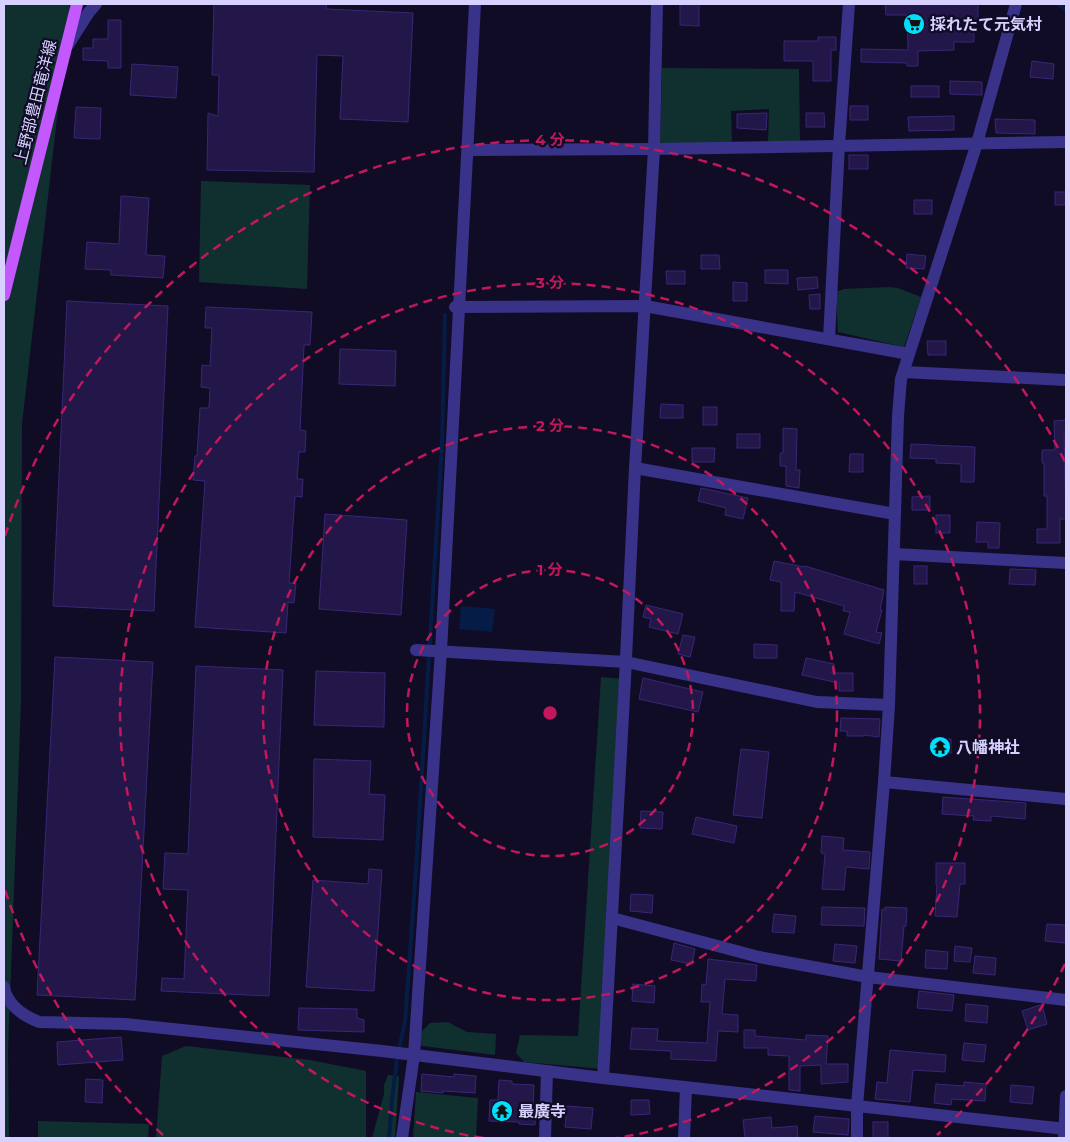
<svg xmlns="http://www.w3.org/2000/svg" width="1070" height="1142" font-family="Montserrat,'Noto Sans JP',sans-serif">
<rect width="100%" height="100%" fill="#110c26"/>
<g fill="#0f302f">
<polygon points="4,4 70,4 22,424 21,703 8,1051 9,1138 4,1138"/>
<polygon points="662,68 799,69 800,146 768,142 769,109 731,111 732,147 660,149"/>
<polygon points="201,181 310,185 307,289 199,282"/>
<polygon points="889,287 898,288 921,297 904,347 838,332 836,292 844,289"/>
<polygon points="601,677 625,679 603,1069 524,1062 516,1053 520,1035 578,1036"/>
<polygon points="448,1022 467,1032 496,1034 495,1055 415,1045 415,1038 430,1023"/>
<polygon points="186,1046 310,1060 366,1071 366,1138 156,1138 162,1056"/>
<polygon points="388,1075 399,1076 395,1138 372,1138 384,1094 384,1085"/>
<polygon points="416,1092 478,1098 476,1138 413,1138"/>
<polygon points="38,1121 149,1124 148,1138 38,1138"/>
</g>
<polygon fill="#051c46" points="461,606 495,609 492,632 459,629"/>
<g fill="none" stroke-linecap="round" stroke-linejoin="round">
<g stroke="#051c46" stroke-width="4">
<polyline points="1058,4 1066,10"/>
<polyline points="389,1138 392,1101 397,1058 405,1022 416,869 442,443 445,315"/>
</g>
</g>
<g fill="#221748" stroke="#382776">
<polygon points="214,4 327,4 326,9 413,13 408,122 340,119 343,56 317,55 314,172 207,170 208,113 218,116 219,75 212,75"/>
<polygon points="680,4 699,4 699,26 680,25"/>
<polygon points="885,4 978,4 978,21 974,21 974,42 954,42 954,50 918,51 918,66 907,66 907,63 861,62 861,49 908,50 907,15 886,15"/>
<polygon points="108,20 121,20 121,68 108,68 108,61 83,60 83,48 93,48 93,39 108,39"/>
<polygon points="818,37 836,37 836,50 831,50 831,81 813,81 813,61 784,61 784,41 818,41"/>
<polygon points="1032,61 1054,64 1053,79 1030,77"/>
<polygon points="132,64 178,67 176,98 130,95"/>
<polygon points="950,81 982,82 982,95 950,94"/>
<rect x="911" y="86" width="28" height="11"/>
<rect x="850" y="106" width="18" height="14"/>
<polygon points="76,107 101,108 100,139 74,138"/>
<polygon points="767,113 766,130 737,128 737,114"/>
<polygon points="806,113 824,113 825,127 806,127"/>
<polygon points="954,116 954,130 909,131 908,117"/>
<polygon points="995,119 1035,120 1035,134 996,133"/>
<rect x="849" y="155" width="19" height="14"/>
<rect x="1055" y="192" width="11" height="13"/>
<polygon points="121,196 149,198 146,255 165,256 163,278 111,275 111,270 85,269 87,242 119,244"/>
<rect x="914" y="200" width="18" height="14"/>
<polygon points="907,254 926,256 924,269 906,268"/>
<polygon points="701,255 719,255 720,269 701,269"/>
<polygon points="765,270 788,270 788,284 765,283"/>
<polygon points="666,271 685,271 685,284 667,284"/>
<polygon points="817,277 818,288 798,290 797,278"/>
<polygon points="733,282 747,283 747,301 733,301"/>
<polygon points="820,294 820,309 810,309 809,295"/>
<polygon points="67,301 168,306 154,611 53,606"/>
<polygon points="206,307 312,312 310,345 304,345 300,430 306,431 305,452 299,452 297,479 303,479 302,497 295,496 289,583 296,583 294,603 288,602 286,633 195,627 205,481 193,480 195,456 197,456 200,408 209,408 210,388 201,387 202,365 210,366 212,328 205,328"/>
<polygon points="927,341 946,341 946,355 928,355"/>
<polygon points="340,349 396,351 395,386 339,384"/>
<polygon points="661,404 683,405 683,418 660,418"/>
<rect x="703" y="407" width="14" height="18"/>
<polygon points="1066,420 1066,434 1064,434 1066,519 1060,519 1060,543 1037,543 1037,529 1047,529 1047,496 1044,496 1044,463 1042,463 1042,450 1055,450 1054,421"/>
<polygon points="783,428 797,429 796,470 800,470 799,488 786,486 786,466 780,466 780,453 783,453"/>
<rect x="737" y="434" width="23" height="14"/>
<polygon points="911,444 975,447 974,482 961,482 961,464 936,463 936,459 910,458"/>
<polygon points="692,448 715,448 714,462 692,462"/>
<polygon points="850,454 863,454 863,472 849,472"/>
<polygon points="701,488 748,498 743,519 725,515 726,508 698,501"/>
<polygon points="930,496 930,510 912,510 912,497"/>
<polygon points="325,514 407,520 401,615 319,609"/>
<rect x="936" y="515" width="14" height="18"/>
<polygon points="977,522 1000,523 999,548 988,548 988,542 976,542"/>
<polygon points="774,561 804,567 805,566 884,590 880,610 882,610 876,632 882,633 879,644 844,634 850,612 843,611 844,606 795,592 794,611 781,611 781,582 770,580"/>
<rect x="914" y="566" width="13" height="18"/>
<polygon points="1010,569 1036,570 1035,585 1009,584"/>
<polygon points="646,605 683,614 678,634 649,627 651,619 643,617"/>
<polygon points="683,635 695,637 690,657 678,654"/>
<polygon points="754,644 777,645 777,658 754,658"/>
<polygon points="55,657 153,662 135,1000 37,995"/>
<polygon points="806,658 834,664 832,673 853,673 853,691 839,691 839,683 802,675"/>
<polygon points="196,666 283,670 269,996 161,991 162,978 184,979 188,890 163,889 165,853 188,854"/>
<polygon points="316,671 385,673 384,727 314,725"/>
<polygon points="643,678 703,692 698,712 639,699"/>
<polygon points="841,718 880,719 879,737 864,735 864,736 847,736 847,731 840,731"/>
<rect x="931" y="739" width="20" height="14"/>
<polygon points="741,749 769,752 762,818 733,815"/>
<polygon points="314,759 371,761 369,794 385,795 383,840 313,837"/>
<polygon points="943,797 1026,803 1025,819 991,816 991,821 973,820 974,816 942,814"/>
<polygon points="641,811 663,812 662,829 640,828"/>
<polygon points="696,817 737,826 734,843 692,834"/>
<polygon points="822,836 844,838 843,850 870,852 869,869 846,867 844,890 822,889 825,854 821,853"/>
<polygon points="936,863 965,863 965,884 960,884 957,917 935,916 937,885 936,885"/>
<polygon points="369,869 382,870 374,991 306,987 313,880 368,884"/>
<polygon points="631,894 653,895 652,913 630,911"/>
<polygon points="822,907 865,908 864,926 821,925"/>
<polygon points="885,907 907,908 906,926 904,926 901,961 879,959 882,909 885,910"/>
<polygon points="774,914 796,916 794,933 772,932"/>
<polygon points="1047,924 1066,925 1066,943 1045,941"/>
<polygon points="674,943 695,949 692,964 671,960"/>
<polygon points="835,944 857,946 855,963 833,961"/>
<polygon points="955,946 972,948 970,962 954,961"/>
<polygon points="926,950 948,952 947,969 925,968"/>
<polygon points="975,956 996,958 995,975 973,973"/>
<polygon points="708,959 757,965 756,981 725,979 722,1014 738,1015 738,1032 718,1031 716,1061 671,1059 671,1051 630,1049 632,1028 658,1029 657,1041 707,1043 710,1002 701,1002 702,984 706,985"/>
<polygon points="633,984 655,986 654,1003 632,1001"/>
<polygon points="919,991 954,995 952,1011 917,1008"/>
<polygon points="966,1004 988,1006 987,1023 965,1021"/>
<polygon points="1040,1005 1042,1005 1047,1024 1028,1030 1022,1011"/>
<polygon points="299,1008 357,1009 357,1018 364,1020 364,1032 298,1030"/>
<polygon points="744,1030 755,1030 755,1036 806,1040 806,1035 828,1036 826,1064 848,1064 848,1082 821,1084 821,1065 800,1066 800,1091 789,1090 789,1056 768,1055 768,1048 744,1048"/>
<polygon points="121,1037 123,1060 58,1065 57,1042"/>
<polygon points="964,1043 986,1045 984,1062 962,1060"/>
<polygon points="890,1050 946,1055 945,1072 913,1070 910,1102 875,1099 877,1082 887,1083"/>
<polygon points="422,1074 454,1077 454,1074 476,1076 475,1093 443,1091 443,1093 421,1091"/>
<polygon points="86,1079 103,1080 102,1103 85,1102"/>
<polygon points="499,1080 512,1081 512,1084 534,1085 533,1106 536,1106 535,1125 519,1124 519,1122 489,1121 490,1100 498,1100"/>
<polygon points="964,1082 986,1084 985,1101 952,1099 951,1105 934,1103 936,1084 964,1086"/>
<polygon points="1011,1085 1034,1087 1032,1104 1010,1102"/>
<polygon points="631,1100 649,1100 650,1114 631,1115"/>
<polygon points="567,1106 593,1108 591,1129 565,1127"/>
<polygon points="815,1116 849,1119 848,1135 813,1132"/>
<polygon points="771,1117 772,1128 797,1126 798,1138 745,1138 743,1120"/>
<rect x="873" y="1122" width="15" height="16"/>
</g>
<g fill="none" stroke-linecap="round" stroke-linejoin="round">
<g stroke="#383389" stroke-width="12">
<polyline points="68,45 89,12 96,4"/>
<polyline points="469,150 654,149 1066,142"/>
<polyline points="455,307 645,306 909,354"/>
<polyline points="829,339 839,145 849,4"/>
<polyline points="904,372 1066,380"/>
<polyline points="635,468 895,514"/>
<polyline points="894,554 1066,563"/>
<polyline points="416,650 626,662 817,702 889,705"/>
<polyline points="884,782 1066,799"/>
<polyline points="612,918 759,957 868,977 1066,1000"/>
<path d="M4,987C7,1005 24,1016 39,1022L125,1024L382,1051L603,1078L1066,1129"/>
<polyline points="603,1078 625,679 635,468 654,149 657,4"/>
<polyline points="402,1138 414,1055 441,651 475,4"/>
<polyline points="545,1138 547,1071"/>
<polyline points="684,1138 686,1088"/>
<polyline points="857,1138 857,1106 884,782 889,705 898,416 901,379 977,143 1016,4"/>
<polyline points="1064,1138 1066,1096"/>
</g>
<polyline stroke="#c358ff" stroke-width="12" points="4,295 77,4"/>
</g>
<g fill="none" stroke="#c2185b" stroke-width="2.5" stroke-dasharray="9 6">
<circle cx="550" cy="713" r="143"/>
<circle cx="550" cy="713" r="287"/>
<path d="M483 1138A430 430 0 1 1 617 1138"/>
<path d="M1065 964A573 573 0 0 1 937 1135M163 1135A573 573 0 0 1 5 890M5 536A573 573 0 0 1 1065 462"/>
</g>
<defs>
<g id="supermarket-disc" transform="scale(1.125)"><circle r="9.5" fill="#00dffc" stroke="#110c26"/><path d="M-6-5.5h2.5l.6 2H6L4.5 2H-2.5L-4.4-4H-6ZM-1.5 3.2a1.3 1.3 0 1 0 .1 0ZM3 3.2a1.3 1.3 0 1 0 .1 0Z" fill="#111"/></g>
<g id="temple-disc" transform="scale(1.125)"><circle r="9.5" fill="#00dffc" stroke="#110c26"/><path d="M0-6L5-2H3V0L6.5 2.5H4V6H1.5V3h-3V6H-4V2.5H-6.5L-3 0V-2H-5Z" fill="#111"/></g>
</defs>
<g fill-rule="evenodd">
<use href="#supermarket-disc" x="914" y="24"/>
<use href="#temple-disc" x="940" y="747"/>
<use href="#temple-disc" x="502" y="1111"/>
</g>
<g text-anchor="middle" stroke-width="4.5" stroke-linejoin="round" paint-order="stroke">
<g font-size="16" font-weight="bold" fill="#d7d1ff" stroke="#110c26" text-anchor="start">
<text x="930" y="30">採れたて元気村</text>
<text x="956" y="753">八幡神社</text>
<text x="518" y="1117">最廣寺</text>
</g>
<g font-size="16" fill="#d7d1ff" stroke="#110c26">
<text transform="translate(35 102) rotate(-76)" y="6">上野部豊田竜洋線</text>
</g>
</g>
<circle cx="550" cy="713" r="8" fill="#c2185b" stroke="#110c26" stroke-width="2.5"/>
<g font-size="15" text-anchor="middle" font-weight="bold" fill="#c2185b" stroke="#110c26" stroke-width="4.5" stroke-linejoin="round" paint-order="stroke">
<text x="550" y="145">4 分</text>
<text x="550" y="288">3 分</text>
<text x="550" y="431">2 分</text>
<text x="550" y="575">1 分</text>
</g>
<rect width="1070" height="1142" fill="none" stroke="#d7d1ff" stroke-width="10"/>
</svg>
